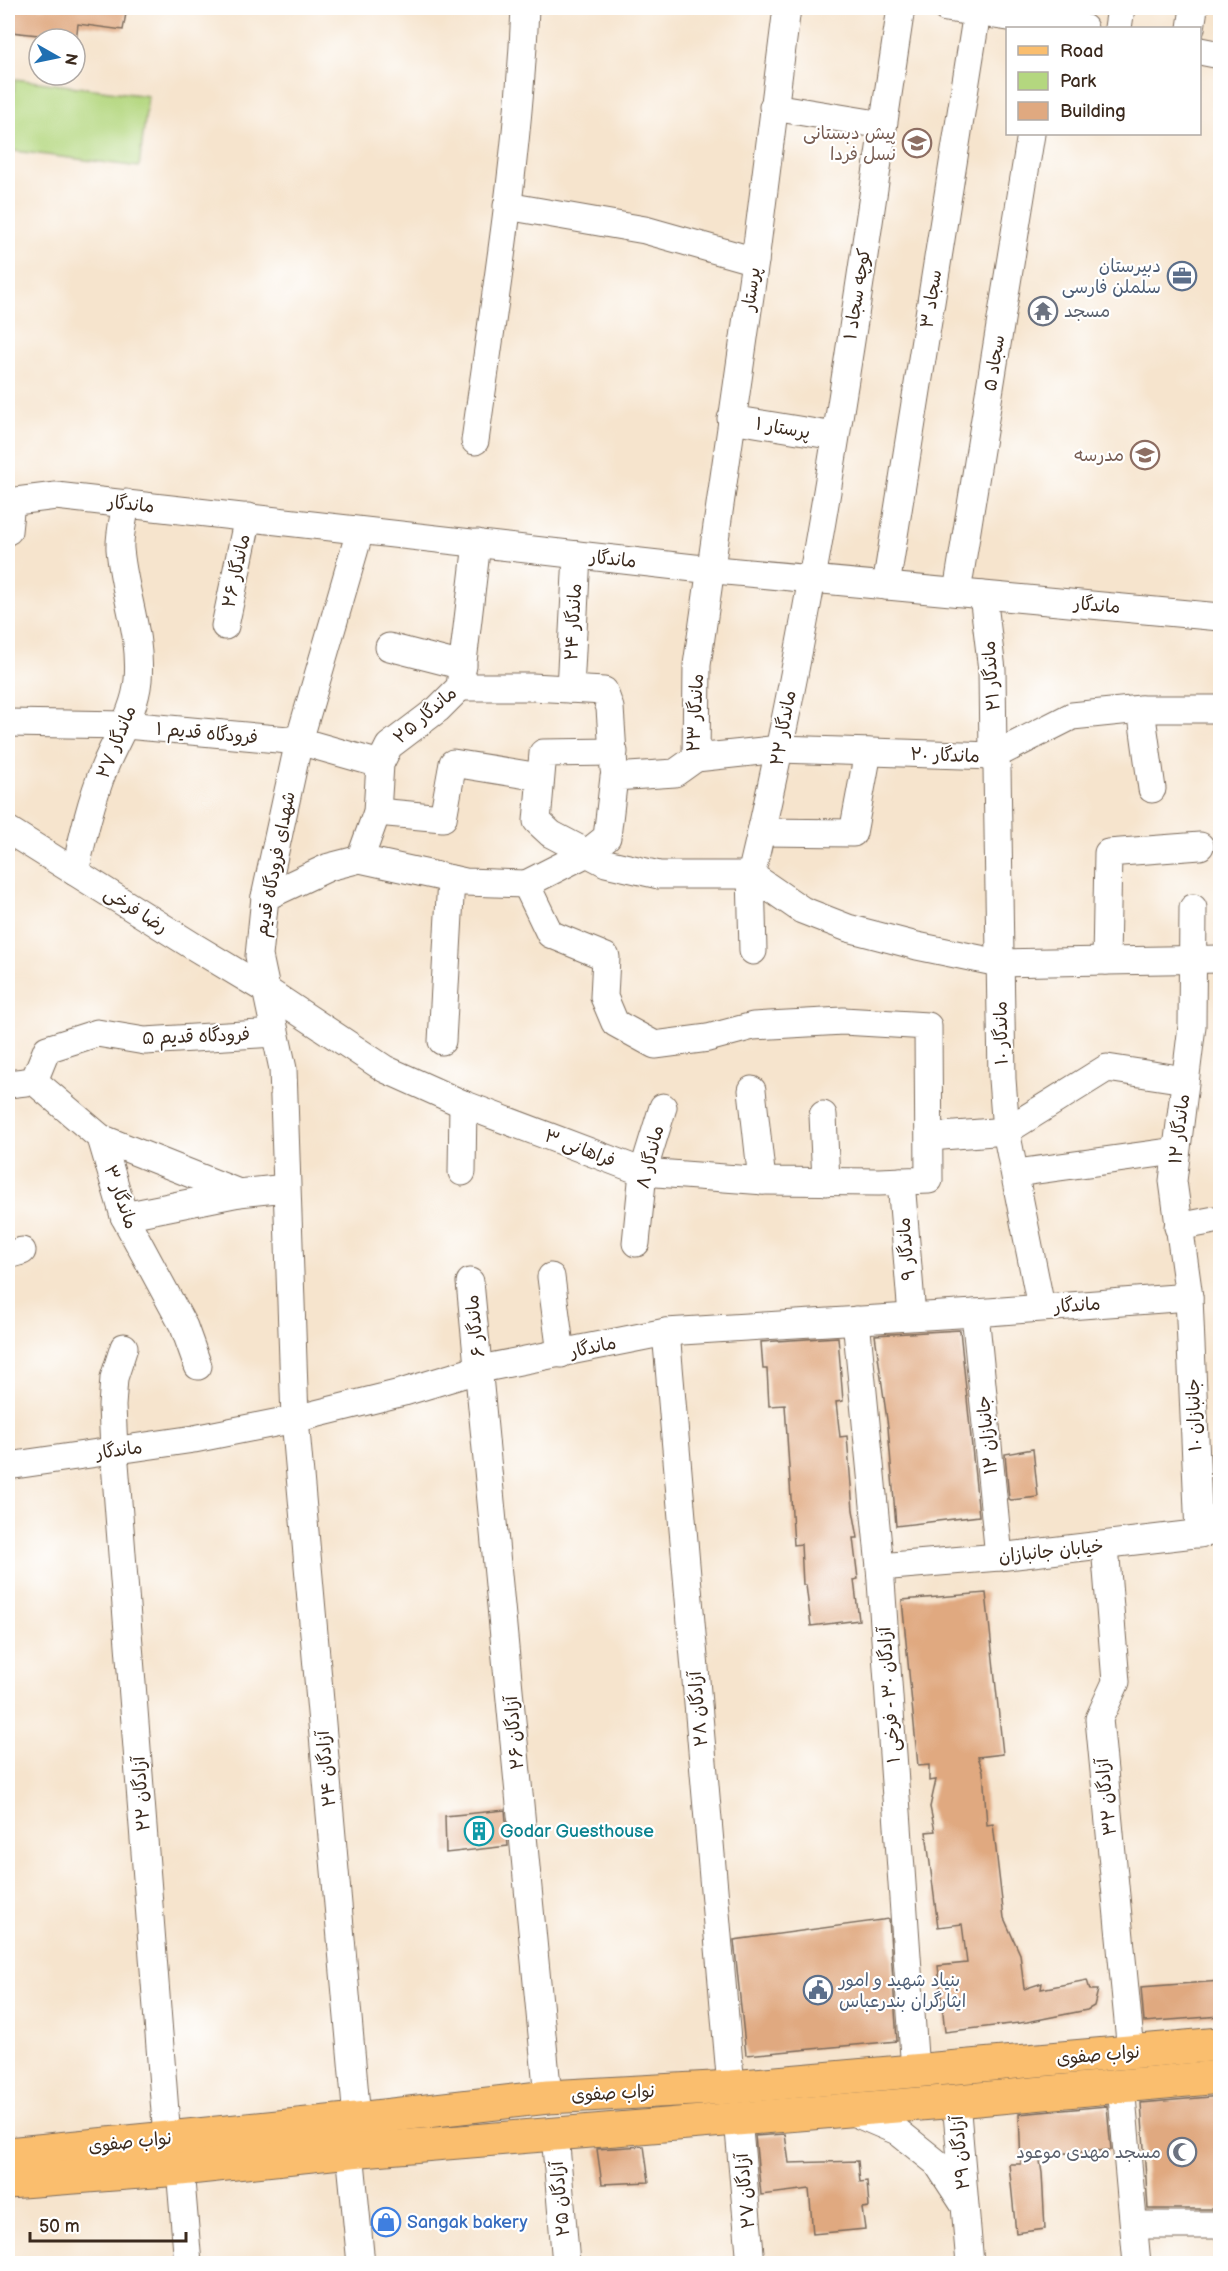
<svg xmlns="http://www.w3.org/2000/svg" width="1228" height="2271" font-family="'Balsamiq Sans','Playpen Sans Arabic',sans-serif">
<rect width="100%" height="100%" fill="#fff"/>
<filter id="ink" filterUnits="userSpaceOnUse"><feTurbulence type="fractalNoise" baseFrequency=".0167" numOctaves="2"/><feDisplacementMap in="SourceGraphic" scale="12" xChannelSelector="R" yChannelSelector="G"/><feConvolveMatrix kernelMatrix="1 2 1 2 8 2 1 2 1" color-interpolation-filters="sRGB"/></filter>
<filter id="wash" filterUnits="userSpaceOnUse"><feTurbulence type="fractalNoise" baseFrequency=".008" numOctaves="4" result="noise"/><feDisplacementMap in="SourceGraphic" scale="24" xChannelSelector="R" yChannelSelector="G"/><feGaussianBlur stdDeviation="1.35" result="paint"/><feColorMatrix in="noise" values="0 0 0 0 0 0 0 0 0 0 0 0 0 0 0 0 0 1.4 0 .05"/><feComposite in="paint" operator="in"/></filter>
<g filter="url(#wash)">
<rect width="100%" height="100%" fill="#f6e4cd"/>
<polygon fill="#b4d77f" stroke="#78804e" stroke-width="1.5" points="15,79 148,96 139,167 8,150"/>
<g id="blocks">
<g fill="#e0a980">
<polygon points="15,8 127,8 123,30 78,24 76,41 75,39 11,32"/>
<polygon points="960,1330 979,1516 896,1526 888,1427 875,1335"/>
<polygon points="838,1337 843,1401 836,1402 840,1437 847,1436 853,1510 858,1538 853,1538 858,1579 854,1580 859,1620 811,1626 806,1585 803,1585 801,1544 794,1545 785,1405 769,1406 767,1369 763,1369 761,1342"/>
<polygon points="1033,1449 1038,1497 1011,1500 1009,1499 1005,1454"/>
<polygon points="986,1593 1003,1754 978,1757 983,1771 987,1825 993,1824 1004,1918 1020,1954 1024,1989 1042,1983 1041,1989 1087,1980 1090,1990 1098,1990 1094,2006 1087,2010 1027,2022 945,2032 938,1966 967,1963 962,1924 938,1927 926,1832 935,1831 930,1807 936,1780 929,1781 929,1765 918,1766 902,1600"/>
<polygon points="505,1810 508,1846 446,1853 445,1816"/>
<polygon points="889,1919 897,2041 746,2055 734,1940"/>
<polygon points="1221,1981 1221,2016 1144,2022 1141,1987"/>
<polygon points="1221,2096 1221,2209 1148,2209 1141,2103"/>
<polygon points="1107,2106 1111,2150 1039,2155 1042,2173 1045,2229 1016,2233 1009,2164 1021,2164 1019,2114"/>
<polygon points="785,2134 789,2163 858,2161 860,2182 867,2181 869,2207 862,2208 865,2229 813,2234 809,2189 761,2195 755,2136"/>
<polygon points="644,2146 649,2182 602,2184 597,2149"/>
</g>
</g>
</g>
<g filter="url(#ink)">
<use href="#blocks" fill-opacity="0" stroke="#7c6b5b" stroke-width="1.5"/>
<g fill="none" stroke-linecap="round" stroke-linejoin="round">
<g stroke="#7c6b5b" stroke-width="29">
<g id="minor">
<path d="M901,8C857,297 819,590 751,875L802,910L848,928L917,946L999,963L1220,959"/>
<polyline points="946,8 1084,28"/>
<polyline points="1118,28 1121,8"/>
<polyline points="1191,28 1194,8"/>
<polyline points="1200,51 1220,55"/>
<polyline points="773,107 883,125"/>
<polyline points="507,206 645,230 755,261"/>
<polyline points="731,419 835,436"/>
<path d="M475,441C495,297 519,153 525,8"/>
<polyline points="8,502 56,496 694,568 1220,617"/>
<polyline points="8,531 11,502"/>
<polyline points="477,543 460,687 438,709 389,746 380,764 377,812 360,859 465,882 526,884"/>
<polyline points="886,586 977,12"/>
<polyline points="957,592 1031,134"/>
<polyline points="983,595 992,670 993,756 997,768 1002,1079 1006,1131 1041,1307"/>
<polyline points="225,626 248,517"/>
<polyline points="389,647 463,666"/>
<polyline points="460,687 532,687 604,691 610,708 614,769"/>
<polyline points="570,689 577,555"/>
<polyline points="1141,709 1152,789"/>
<polyline points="8,723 126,725 299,741 380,764"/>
<polyline points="614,752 543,753 537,821 551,834 606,863 659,875 751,875 753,951"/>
<polyline points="696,758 780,749 993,756 1072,716 1141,709 1220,709"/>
<polyline points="377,812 443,818 453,763 540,777"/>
<polyline points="8,830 193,946 266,990 385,1069 463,1104 643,1172 765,1181 879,1182 929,1180 928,1026 843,1021 753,1026 708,1038 655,1045 615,1023 604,997 606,957 550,934 526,884 587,853 607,837 614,777 675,773 696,758 697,665 755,261 787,8"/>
<polyline points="761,832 853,833 868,752"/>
<path d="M75,872C83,836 91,800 105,766C117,737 135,712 138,680C142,634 124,594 120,549C119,535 124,518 126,503"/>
<polyline points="265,897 329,867 360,859"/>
<polyline points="1193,908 1192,1026 1173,1181 1189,1297 1199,1534"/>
<polyline points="1106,961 1108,853 1200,846"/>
<polyline points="442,1041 451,879"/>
<polyline points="34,1081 101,1138 124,1216 184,1327 198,1366"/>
<polyline points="34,1081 47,1049 97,1033 145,1041 275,1033"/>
<polyline points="8,1084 34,1081"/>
<polyline points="752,1090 762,1181"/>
<polyline points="823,1115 826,1182"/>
<polyline points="930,1137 1006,1131 1107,1068 1185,1080"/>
<polyline points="101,1138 239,1193"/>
<polyline points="462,1172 463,1104"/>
<polyline points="1016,1173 1176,1151"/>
<polyline points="901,1181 912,1316"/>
<polyline points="124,1216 239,1193 286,1188"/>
<polyline points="1178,1227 1220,1219"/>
<polyline points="636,1243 643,1172 663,1107"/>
<polyline points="8,1255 22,1251"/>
<polyline points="551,1277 561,1354"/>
<polyline points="470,1282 548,2097"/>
<polyline points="975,1313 999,1557"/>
<polyline points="856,1320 880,1567 915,2071"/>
<polyline points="666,1332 731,2087"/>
<polyline points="124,1347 114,1378 112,1406 114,1450 167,2138"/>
<polyline points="8,1466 194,1439 295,1419 404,1392 480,1369 666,1332 975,1313 1189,1297"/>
<polyline points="1105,1546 1116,1682 1099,1719 1131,2052"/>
<polyline points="880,1567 999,1557 1220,1531"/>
<polyline points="1121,2086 1137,2264"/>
<polyline points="956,2101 970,2264"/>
<polyline points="848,2110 897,2131 937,2163 963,2203"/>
<polyline points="357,2119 295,1419 283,1069 259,956 265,897 299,741 360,531"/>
<polyline points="738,2119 751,2264"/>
<polyline points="555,2134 566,2264"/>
<polyline points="350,2151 361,2264"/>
<polyline points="180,2169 188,2264"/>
<polyline points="1134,2225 1220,2225"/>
</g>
</g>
<g stroke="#7c6b5b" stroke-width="35">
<g id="major">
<polyline points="8,2154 357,2119 548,2097 731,2087 1220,2044"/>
<polyline points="8,2182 180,2169 350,2151 956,2101 1220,2077"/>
</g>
</g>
<use href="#minor" stroke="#fff" stroke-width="27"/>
<use href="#major" stroke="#fabe6e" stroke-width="33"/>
</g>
</g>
<defs>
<g id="school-ring" transform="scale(1.5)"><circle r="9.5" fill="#fff" stroke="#8d6e63" stroke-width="1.5"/><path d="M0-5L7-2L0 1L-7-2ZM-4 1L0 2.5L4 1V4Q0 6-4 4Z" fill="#8d6e63"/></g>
<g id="office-ring" transform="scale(1.5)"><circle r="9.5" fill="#fff" stroke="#5c6f8a" stroke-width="1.5"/><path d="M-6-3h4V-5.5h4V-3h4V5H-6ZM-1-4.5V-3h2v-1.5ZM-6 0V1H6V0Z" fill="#5c6f8a"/></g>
<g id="temple-ring" transform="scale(1.5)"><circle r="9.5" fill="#fff" stroke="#6b7280" stroke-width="1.5"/><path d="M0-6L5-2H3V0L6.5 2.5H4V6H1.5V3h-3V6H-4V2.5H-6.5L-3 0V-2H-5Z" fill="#6b7280"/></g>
<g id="building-ring" transform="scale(1.5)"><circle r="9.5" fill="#fff" stroke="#0f9aa8" stroke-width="1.5"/><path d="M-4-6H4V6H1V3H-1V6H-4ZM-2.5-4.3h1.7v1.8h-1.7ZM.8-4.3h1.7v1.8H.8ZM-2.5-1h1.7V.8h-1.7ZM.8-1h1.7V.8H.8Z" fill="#0f9aa8"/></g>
<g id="civic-ring" transform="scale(1.5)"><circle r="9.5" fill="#fff" stroke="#5c6f8a" stroke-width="1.5"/><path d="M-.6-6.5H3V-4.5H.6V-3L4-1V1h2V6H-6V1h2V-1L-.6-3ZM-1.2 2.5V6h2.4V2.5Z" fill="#5c6f8a"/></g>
<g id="mosque-ring" transform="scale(1.5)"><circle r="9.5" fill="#fff" stroke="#6b7280" stroke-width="1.5"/><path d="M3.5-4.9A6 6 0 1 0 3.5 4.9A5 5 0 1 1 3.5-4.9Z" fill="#6b7280"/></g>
<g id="shop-ring" transform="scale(1.5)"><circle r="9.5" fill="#fff" stroke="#3f7fe0" stroke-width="1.5"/><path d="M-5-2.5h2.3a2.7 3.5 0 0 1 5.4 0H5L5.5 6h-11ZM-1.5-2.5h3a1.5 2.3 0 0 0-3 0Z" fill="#3f7fe0"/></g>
</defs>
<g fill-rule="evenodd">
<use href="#school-ring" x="917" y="143"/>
<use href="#office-ring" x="1182" y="276"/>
<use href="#temple-ring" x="1043" y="311"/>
<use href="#school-ring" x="1145" y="455"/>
<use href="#building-ring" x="479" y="1831"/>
<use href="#civic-ring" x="818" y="1990"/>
<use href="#mosque-ring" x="1182" y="2152"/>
<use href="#shop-ring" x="386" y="2222"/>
</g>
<g text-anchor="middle" stroke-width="4.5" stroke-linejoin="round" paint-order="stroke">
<g font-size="18" fill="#785e54" stroke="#fff" text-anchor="end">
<text x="896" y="139">پیش دبستانی<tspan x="896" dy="21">نسل فردا</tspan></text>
<text x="1124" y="461">مدرسه</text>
</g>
<g font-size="18" fill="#4e5e75" stroke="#fff" text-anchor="end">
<text x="1161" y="272">دبیرستان<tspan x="1161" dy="21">سلملن فارسی</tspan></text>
<text x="839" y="1986" text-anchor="start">بنیاد شهید و امور<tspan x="839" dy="21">ایثارگران بندرعباس</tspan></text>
</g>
<g font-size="18" fill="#3b2a1e" stroke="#fff">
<text transform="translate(751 289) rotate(-82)" y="6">پرستار</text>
<text transform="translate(857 294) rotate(-81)" y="6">کوچه سجاد ۱</text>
<text transform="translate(931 299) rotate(-81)" y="6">سجاد ۳</text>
<text transform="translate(994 363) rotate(-81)" y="6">سجاد ۵</text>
<text transform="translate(783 428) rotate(10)" y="6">پرستار ۱</text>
<text transform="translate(131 504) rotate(6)" y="6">ماندگار</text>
<text transform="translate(613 559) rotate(6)" y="6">ماندگار</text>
<text transform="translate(236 571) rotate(-78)" y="6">ماندگار ۲۶</text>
<text transform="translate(1097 605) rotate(5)" y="6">ماندگار</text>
<text transform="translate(573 622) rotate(-87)" y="6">ماندگار ۲۴</text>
<text transform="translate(991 676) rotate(-94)" y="6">ماندگار ۲۱</text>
<text transform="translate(695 713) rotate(-87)" y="6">ماندگار ۲۳</text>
<text transform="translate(425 715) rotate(-41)" y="6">ماندگار ۲۵</text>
<text transform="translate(783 728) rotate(-80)" y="6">ماندگار ۲۲</text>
<text transform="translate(207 733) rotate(5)" y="6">فرودگاه قدیم ۱</text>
<text transform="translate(116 742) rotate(-68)" y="6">ماندگار ۲۷</text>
<text transform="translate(945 755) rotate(2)" y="6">ماندگار ۲۰</text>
<text transform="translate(275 864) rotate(-79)" y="6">شهدای فرودگاه قدیم</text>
<text transform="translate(136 910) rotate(32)" y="6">رضا فرخی</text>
<text transform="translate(1001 1033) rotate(-91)" y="6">ماندگار ۱۰</text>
<text transform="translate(196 1036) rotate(-2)" y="6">فرودگاه قدیم ۵</text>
<text transform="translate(1179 1129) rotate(-83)" y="6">ماندگار ۱۲</text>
<text transform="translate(580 1148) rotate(21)" y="6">فراهانی ۳</text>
<text transform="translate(650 1157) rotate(-76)" y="6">ماندگار ۸</text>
<text transform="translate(121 1197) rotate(70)" y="6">ماندگار ۳</text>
<text transform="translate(906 1249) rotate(-95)" y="6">ماندگار ۹</text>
<text transform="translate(1077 1305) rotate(-4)" y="6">ماندگار</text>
<text transform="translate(475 1326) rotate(-96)" y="6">ماندگار ۶</text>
<text transform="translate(593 1347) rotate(-12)" y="6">ماندگار</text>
<text transform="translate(1194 1415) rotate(-92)" y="6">جانبازان ۱۰</text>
<text transform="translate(987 1435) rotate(-96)" y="6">جانبازان ۱۲</text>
<text transform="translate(119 1450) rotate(-8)" y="6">ماندگار</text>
<text transform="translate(1051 1551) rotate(-6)" y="6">خیابان جانبازان</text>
<text transform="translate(889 1695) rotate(-94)" y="6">آزادگان ۳۰ - فرخی ۱</text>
<text transform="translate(698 1709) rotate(-95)" y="6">آزادگان ۲۸</text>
<text transform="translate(514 1733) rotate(-95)" y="6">آزادگان ۲۶</text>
<text transform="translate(326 1769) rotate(-95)" y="6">آزادگان ۲۴</text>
<text transform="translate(141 1794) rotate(-94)" y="6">آزادگان ۲۲</text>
<text transform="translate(1106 1797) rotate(-96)" y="6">آزادگان ۳۲</text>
<text transform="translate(1098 2055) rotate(-5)" y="6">نواب صفوی</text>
<text transform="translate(613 2093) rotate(-3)" y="6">نواب صفوی</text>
<text transform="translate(130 2142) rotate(-6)" y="6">نواب صفوی</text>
<text transform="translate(960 2153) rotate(-95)" y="6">آزادگان ۲۹</text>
<text transform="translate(745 2191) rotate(-95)" y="6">آزادگان ۲۷</text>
<text transform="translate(560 2199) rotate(-95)" y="6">آزادگان ۲۵</text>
</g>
<g font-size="18" fill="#5b616d" stroke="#fff" text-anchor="start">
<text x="1064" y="317">مسجد</text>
<text x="1161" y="2158" text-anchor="end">مسجد مهدی موعود</text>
</g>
<g font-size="18" fill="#0d838f" stroke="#fff" text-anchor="start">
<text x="500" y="1837">Godar Guesthouse</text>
</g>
<g font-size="18" fill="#366cbe" stroke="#fff" text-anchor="start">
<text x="407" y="2228">Sangak bakery</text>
</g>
</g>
<rect width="1228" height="2271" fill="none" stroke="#fff" stroke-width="30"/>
<rect x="1006" y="27" width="195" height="108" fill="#ffffff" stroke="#b1aaa5" stroke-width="1.5"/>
<rect x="1018" y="46" width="30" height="9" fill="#fabe6e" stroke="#b1aaa5" stroke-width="1.5"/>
<text x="1060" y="57" font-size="18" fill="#3b2a1e">Road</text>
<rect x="1018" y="72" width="30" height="18" fill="#b4d77f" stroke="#b1aaa5" stroke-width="1.5"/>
<text x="1060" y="87" font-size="18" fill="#3b2a1e">Park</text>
<rect x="1018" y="102" width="30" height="18" fill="#e0a980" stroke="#b1aaa5" stroke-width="1.5"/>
<text x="1060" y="117" font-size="18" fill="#3b2a1e">Building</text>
<g transform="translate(57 57) rotate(99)"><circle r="28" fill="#ffffff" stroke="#b1aaa5" stroke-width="1.5"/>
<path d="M0-4.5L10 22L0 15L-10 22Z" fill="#1f6fb2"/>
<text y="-9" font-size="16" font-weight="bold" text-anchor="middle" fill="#3b2a1e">N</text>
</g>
<path d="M30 2232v9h156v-9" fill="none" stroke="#3b2a1e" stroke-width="3"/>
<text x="39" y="2232" font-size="18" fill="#3b2a1e" stroke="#ffffff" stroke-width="4.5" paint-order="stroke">50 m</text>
</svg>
